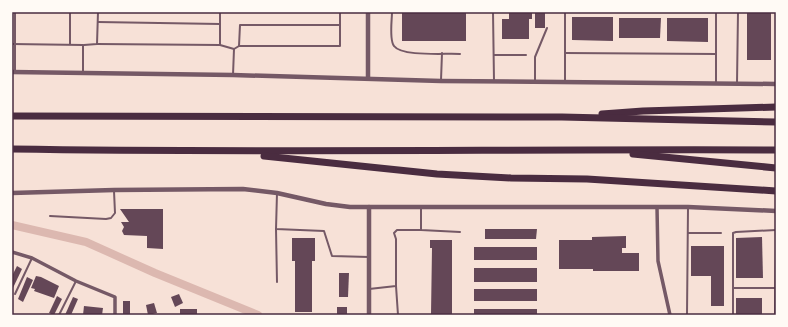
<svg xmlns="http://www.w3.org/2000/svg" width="788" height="327" font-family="Inter,sans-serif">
<rect width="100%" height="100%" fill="#f7e1d7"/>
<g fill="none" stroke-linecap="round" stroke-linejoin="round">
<polyline stroke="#dcb8b0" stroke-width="8" points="12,225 86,242 155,273 258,315"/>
</g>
<g fill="#644757">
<rect x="402" y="12" width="64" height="29"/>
<polygon points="509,12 532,12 532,19 529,19 529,39 502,39 502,19 509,19"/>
<rect x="535" y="12" width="10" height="16"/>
<rect x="747" y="12" width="24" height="48"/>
<polygon points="572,17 613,17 613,41 572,40"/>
<polygon points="619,18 661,18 660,38 619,38"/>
<polygon points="667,18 708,18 708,42 667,41"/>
<polygon points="120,209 163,209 163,249 147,248 147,236 124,235 122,231 124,227 121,222 129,222"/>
<polygon points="485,229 537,229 536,239 485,239"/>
<polygon points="626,236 626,248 622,248 622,253 639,253 639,271 593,271 593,269 559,269 559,240 592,240 592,237"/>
<polygon points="762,237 763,278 736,278 736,238"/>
<polygon points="292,238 315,238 315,261 312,261 312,312 295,312 295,261 292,261"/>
<polygon points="430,240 452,240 452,315 431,315 432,248 430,248"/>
<polygon points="691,246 724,246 724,306 711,306 711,276 691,276"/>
<rect x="474" y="247" width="63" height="13"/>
<polygon points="17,266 22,269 12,290 12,276"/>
<rect x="474" y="268" width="63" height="14"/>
<polygon points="339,273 349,273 348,297 339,297"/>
<polygon points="36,276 41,277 59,286 54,298 34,291 35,289 31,288"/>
<polygon points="27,277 33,280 23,302 18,299"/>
<rect x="474" y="289" width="63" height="12"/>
<polygon points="179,294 183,303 175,307 171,297"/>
<polygon points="57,296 62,299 54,315 49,313"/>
<polygon points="73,297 78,299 71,315 65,315"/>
<rect x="736" y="298" width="26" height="17"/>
<rect x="123" y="301" width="7" height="14"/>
<polygon points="154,303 157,313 148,315 146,305"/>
<polygon points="84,306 103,308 102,315 83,315"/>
<rect x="337" y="307" width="10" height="8"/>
<rect x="180" y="309" width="17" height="6"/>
<rect x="474" y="309" width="63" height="6"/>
</g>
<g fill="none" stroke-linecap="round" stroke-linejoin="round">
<g stroke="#755966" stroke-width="2">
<polyline points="15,12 15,71"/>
<polyline points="220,12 220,45 234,49"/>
<path d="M392,12C392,20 389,40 394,46C402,57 446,53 460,54"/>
<polyline points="493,12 494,81"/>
<polyline points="716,12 716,83"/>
<polyline points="98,22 220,24"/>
<polyline points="340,25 240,25 239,46 340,46 340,12"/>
<polyline points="12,44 83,45 83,72"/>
<polyline points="70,44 70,12"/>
<polyline points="97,44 220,45"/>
<polyline points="84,45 97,44 98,12"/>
<polyline points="565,53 716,54"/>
<polyline points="494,55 526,55"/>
<polyline points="233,75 234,49 239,46"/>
<polyline points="441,80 442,53"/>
<polyline points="535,82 535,57 547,28"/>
<polyline points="565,82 565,12"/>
<polyline points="737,83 738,12"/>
<polyline points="277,193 276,229 324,231 332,256 369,257"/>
<polyline points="421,208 421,230 460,232"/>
<polyline points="50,216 106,219 111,218 115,213 114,191"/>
<polyline points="276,229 277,282"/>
<polyline points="688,233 721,233"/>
<polyline points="396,286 398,315"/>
<polyline points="733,288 775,288"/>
<polyline points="369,289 396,286 396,239 394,233 397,230 421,230"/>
<polyline points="15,294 32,258"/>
<polyline points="59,315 76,281"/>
<polyline points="687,315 688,208"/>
<polyline points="733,315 733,233 736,232 776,230"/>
<polyline points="775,315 776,247"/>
</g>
<g stroke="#755966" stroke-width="3.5">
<polyline points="657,207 658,261 670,315"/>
<polyline points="12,252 32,258 76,281 115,297 115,315"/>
</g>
<g stroke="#755966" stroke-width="4.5">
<polyline points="368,12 368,78"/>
<polyline points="12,72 233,75 441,81 776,84"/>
<polyline points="12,193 114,190 243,189 277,193 326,204 350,207 688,207 776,211"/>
<polyline points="369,207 369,315"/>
</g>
<g stroke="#4a2c40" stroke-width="7">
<polyline points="602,114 643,111 776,107"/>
<polyline points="12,116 562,117 776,122"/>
<path d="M12,149C267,153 521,149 776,150"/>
<polyline points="633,154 776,168"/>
<polyline points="264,156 437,174 511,178 587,179 776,191"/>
</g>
</g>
<rect width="788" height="327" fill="none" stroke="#fffaf5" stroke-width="26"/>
<rect x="13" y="13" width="762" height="301" fill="none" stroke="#4a2c40" stroke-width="1.5"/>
</svg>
